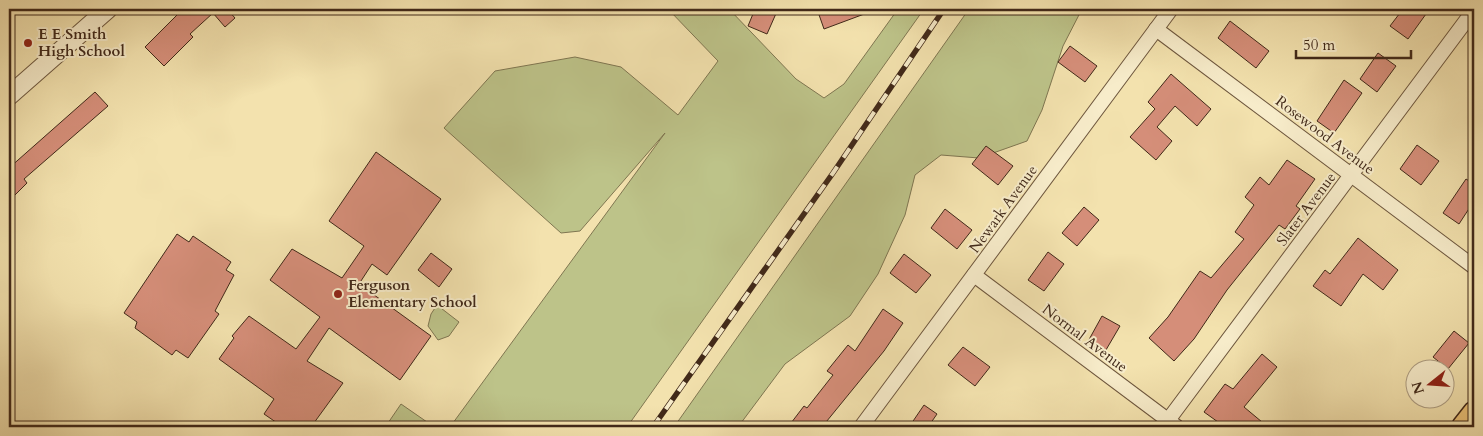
<svg xmlns="http://www.w3.org/2000/svg" width="1483" height="436" font-family="Cardo,serif">
<rect width="100%" height="100%" fill="#f3e2ae"/>
<filter id="stains"><feTurbulence type="fractalNoise" baseFrequency=".004" numOctaves="4"/><feColorMatrix values="0 0 0 0 .2 0 0 0 0 .09 0 0 0 0 .02 0 0 0 .5 -.17"/></filter>
<radialGradient id="worn" r=".72"><stop offset=".6" stop-color="#630" stop-opacity="0"/><stop offset="1" stop-color="#630" stop-opacity=".3"/></radialGradient>
<g fill="#bdc389" stroke="#7f7651">
<polygon points="668,9 729,9 796,79 824,98 844,84 898,9 924,9 627,427 450,427 665,133 580,231 561,233 444,128 495,71 575,57 621,67 678,115 718,61"/>
<polygon points="969,9 1082,9 1063,46 1042,110 1027,141 979,158 941,155 915,175 905,215 878,274 850,316 785,364 738,427 674,427"/>
<polygon points="437,305 459,322 449,336 438,340 428,326 431,314"/>
<polygon points="401,404 427,422 423,427 394,427 388,423"/>
</g>
<g fill="#d58e79" stroke="#412919">
<polygon points="183,9 227,9 235,18 225,27 213,13 190,34 193,37 164,66 145,47"/>
<polygon points="755,9 778,9 767,34 748,26"/>
<polygon points="817,9 875,9 875,10 824,29"/>
<polygon points="1403,9 1419,9 1426,14 1408,39 1390,26"/>
<polygon points="1230,21 1269,51 1256,68 1218,38"/>
<polygon points="1070,46 1097,66 1085,82 1058,62"/>
<polygon points="1378,53 1396,66 1377,92 1360,79"/>
<polygon points="1171,74 1211,109 1197,126 1175,106 1157,127 1172,141 1156,160 1130,137 1155,109 1148,102"/>
<polygon points="1344,80 1362,93 1334,133 1317,121"/>
<polygon points="95,92 108,106 24,179 27,183 9,201 9,168"/>
<polygon points="1417,145 1439,161 1421,185 1400,169"/>
<polygon points="986,146 1013,166 998,185 972,164"/>
<polygon points="376,152 441,199 387,275 372,264 359,284 431,336 400,380 329,328 307,361 343,383 311,427 283,427 264,414 274,399 219,359 234,338 232,336 249,316 296,349 320,317 270,280 292,249 342,278 364,246 329,221"/>
<polygon points="1287,160 1315,179 1296,206 1300,209 1285,229 1279,225 1227,290 1194,339 1174,361 1149,338 1168,317 1200,271 1211,278 1244,239 1235,232 1254,205 1245,197 1260,177 1269,185"/>
<polygon points="1466,179 1474,184 1474,201 1459,224 1443,213"/>
<polygon points="1084,207 1099,220 1077,246 1062,233"/>
<polygon points="945,209 972,230 957,249 931,228"/>
<polygon points="177,234 189,242 193,236 231,262 226,270 234,275 215,311 219,314 188,358 176,350 172,355 135,328 137,322 124,313"/>
<polygon points="1358,238 1398,270 1383,290 1363,274 1341,306 1313,286 1325,270 1330,274"/>
<polygon points="1048,252 1064,264 1044,291 1028,280"/>
<polygon points="431,253 452,269 439,287 418,270"/>
<polygon points="904,254 931,275 916,293 890,273"/>
<polygon points="883,309 903,323 884,351 822,427 788,427 804,406 807,408 833,375 827,371 848,345 855,351"/>
<polygon points="1102,316 1120,326 1103,355 1086,345"/>
<polygon points="1454,331 1469,343 1448,369 1433,357"/>
<polygon points="963,347 990,367 975,386 948,365"/>
<polygon points="1262,354 1277,367 1244,407 1268,427 1225,427 1204,412 1225,384 1233,389"/>
<polygon points="924,405 937,414 928,427 909,427"/>
</g>
<g fill="none" stroke-linecap="round" stroke-linejoin="round">
<g stroke="#6e573e" stroke-width="16">
<g id="minor">
<polyline points="1156,29 1474,267"/>
<polyline points="974,275 1177,427"/>
<polyline points="861,427 1171,9"/>
<polyline points="1163,427 1474,10"/>
</g>
</g>
<g stroke="#6e573e" stroke-width="20">
<polyline id="tertiary" points="9,96 108,9"/>
</g>
<g stroke="#412919" stroke-width="25">
<polyline id="primary" points="1463,427 1474,413"/>
</g>
<use href="#minor" stroke="#f7ecca" stroke-width="14"/>
<use href="#tertiary" stroke="#f7ecca" stroke-width="18"/>
<use href="#primary" stroke="#eac177" stroke-width="22"/>
<g stroke="#412919" stroke-width="5.5">
<polyline id="rail" points="653,427 833,173 944,9"/>
</g>
<use href="#rail" stroke="#f7ecca" stroke-width="4" stroke-dasharray="11" stroke-linecap="butt"/>
</g>
<g fill="#8f2418" stroke="#f7ecca" stroke-width="2">
<circle cx="28" cy="43" r="5"/>
<circle cx="338" cy="294" r="5"/>
</g>
<g text-anchor="middle" stroke-width="4" stroke-linejoin="round" paint-order="stroke">
<g font-size="15" font-weight="bold" fill="#412919" stroke="#f7ecca" text-anchor="start">
<text x="38" y="39">E E Smith<tspan x="38" dy="17">High School</tspan></text>
<text x="348" y="290">Ferguson<tspan x="348" dy="17">Elementary School</tspan></text>
</g>
<g font-size="15" fill="#412919" stroke="#f7ecca">
<text transform="translate(1325 135) rotate(37)" y="5">Rosewood Avenue</text>
<text transform="translate(1003 209) rotate(-54)" y="5">Newark Avenue</text>
<text transform="translate(1306 209) rotate(-53)" y="5">Slater Avenue</text>
<text transform="translate(1085 338) rotate(37)" y="5">Normal Avenue</text>
</g>
</g>
<rect width="1483" height="436" fill="none" stroke="#f3e2ae" stroke-width="30"/>
<rect x="10" y="10" width="1463" height="416" fill="none" stroke="#412919" stroke-width="2.5"/>
<rect x="15" y="15" width="1453" height="406" fill="none" stroke="#412919"/>
<g transform="translate(1430 384) rotate(253)"><circle r="24" fill="#f7ecca" stroke="#ae9e83"/>
<path d="M0-4L9 19L0 12L-9 19Z" fill="#8f2418"/>
<text y="-8" font-size="14" font-weight="bold" text-anchor="middle" fill="#412919">N</text>
</g>
<path d="M1296 50v8h115v-8" fill="none" stroke="#412919" stroke-width="2.5"/>
<text x="1303" y="50" font-size="15" fill="#412919" stroke="#f7ecca" stroke-width="4" paint-order="stroke">50 m</text>
<rect width="100%" height="100%" filter="url(#stains)"/>
<rect width="100%" height="100%" fill="url(#worn)"/>
</svg>
